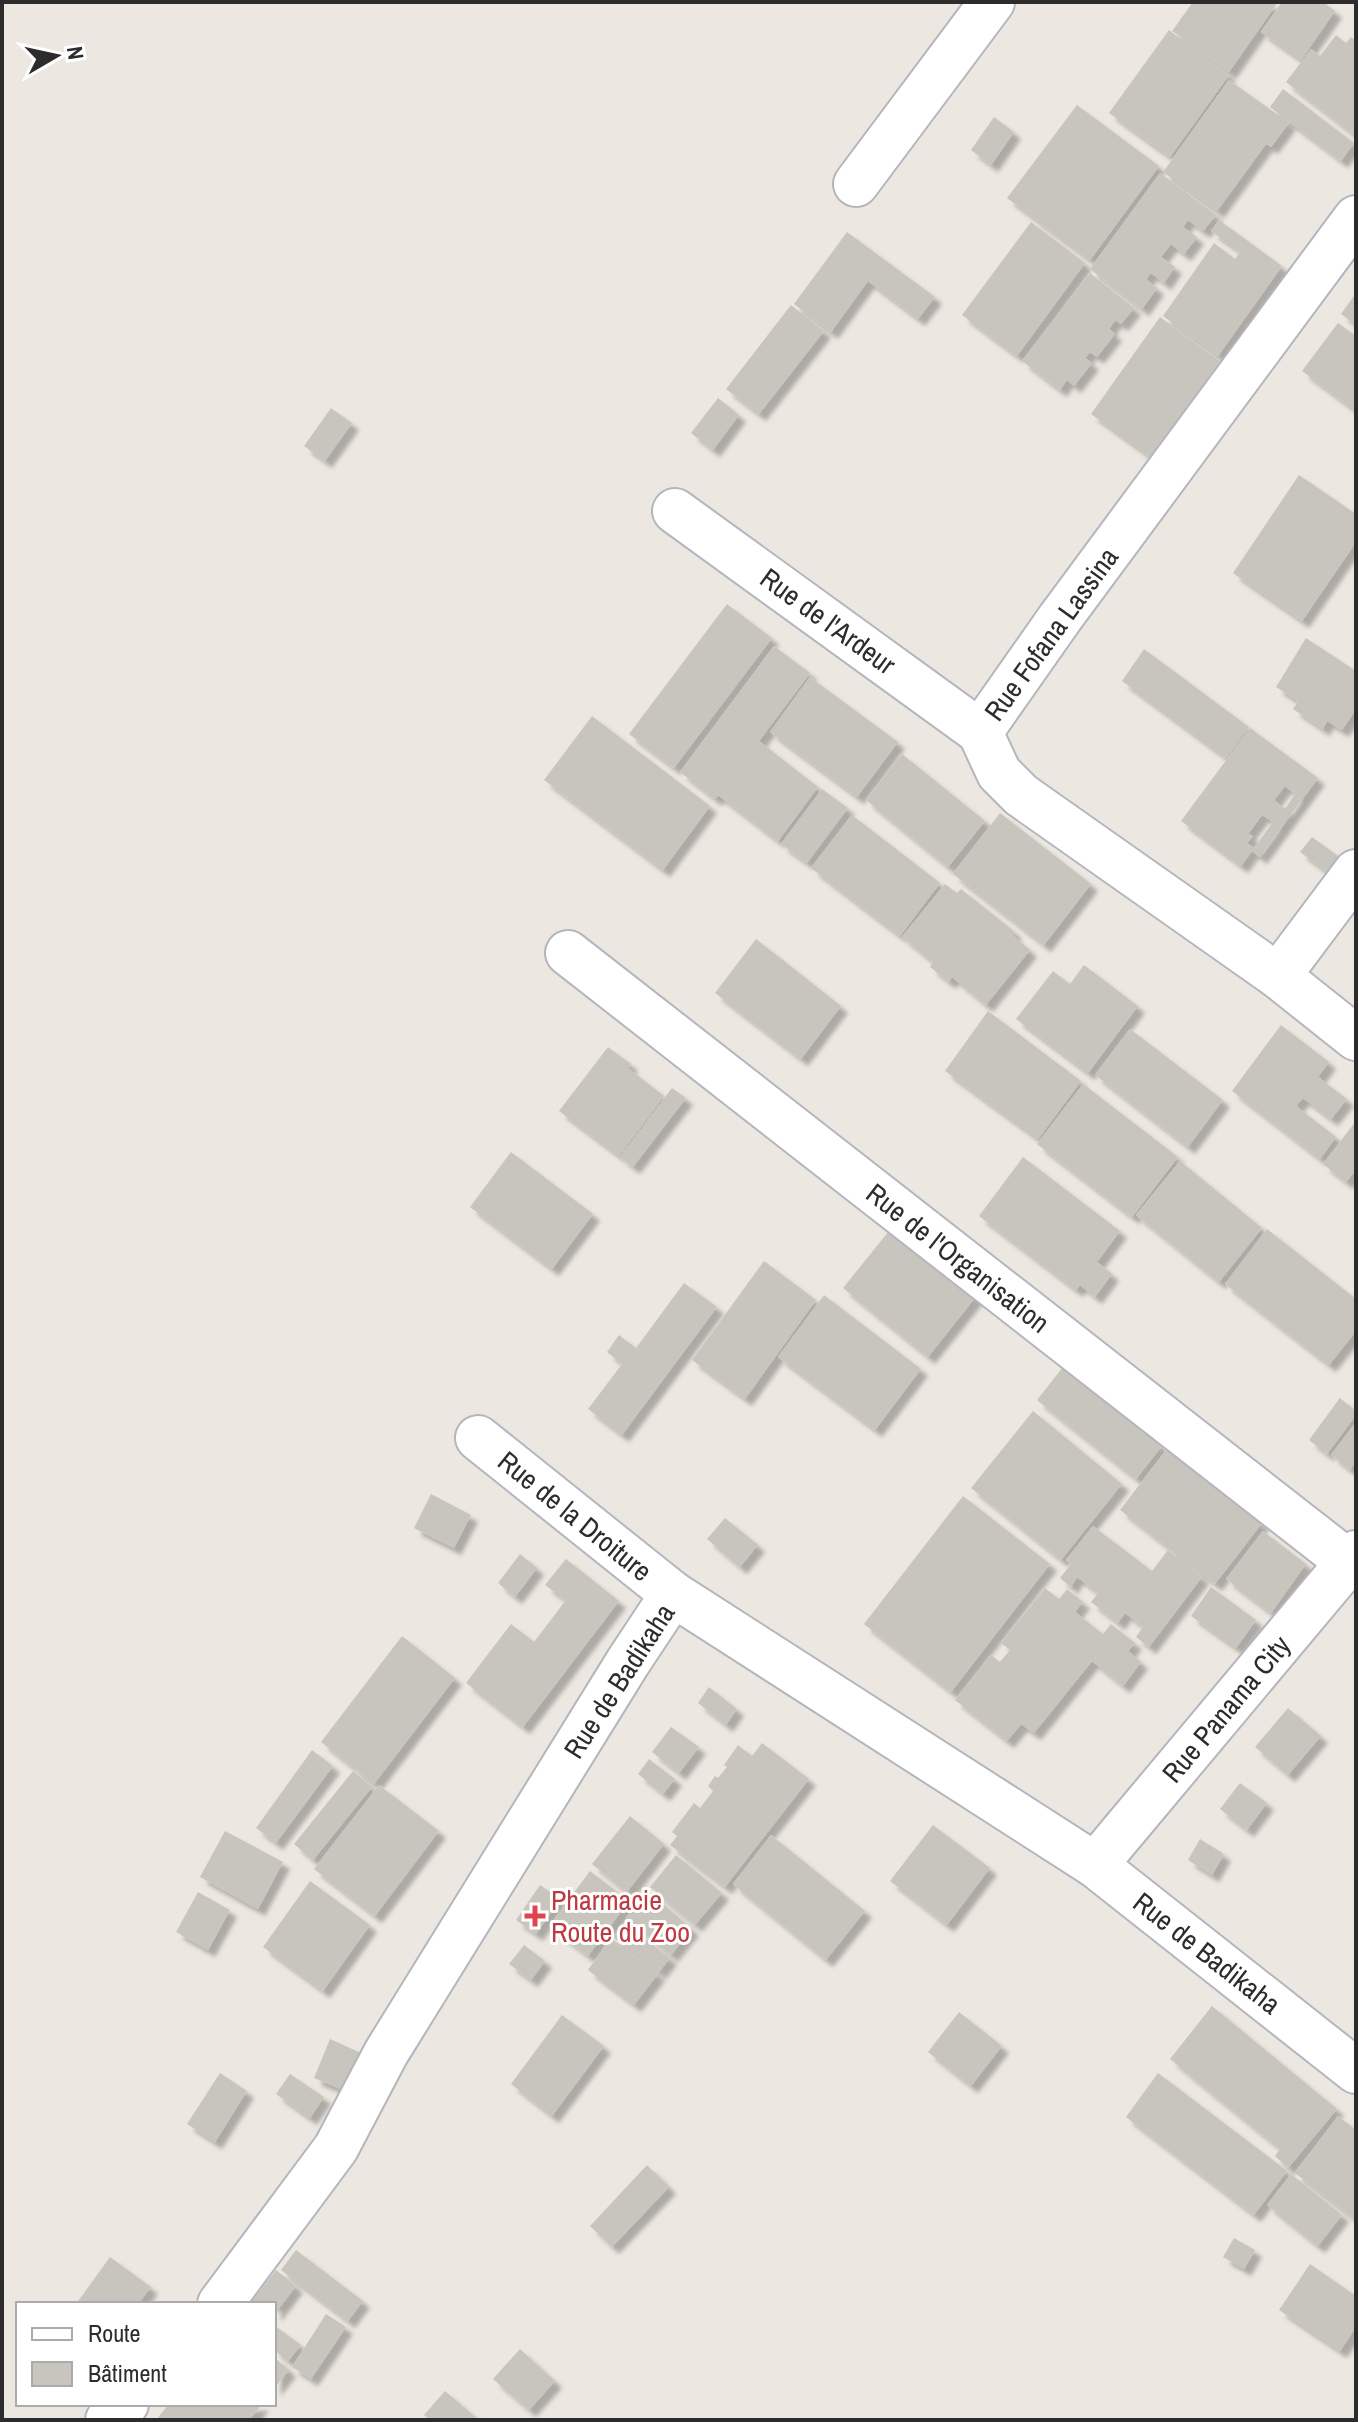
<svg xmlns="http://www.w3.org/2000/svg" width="1358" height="2422" font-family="'Archivo Narrow',sans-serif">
<defs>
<filter id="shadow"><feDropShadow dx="7" dy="7" stdDeviation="2" flood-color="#0004"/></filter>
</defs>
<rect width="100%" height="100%" fill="#ece7e0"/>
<g fill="#c8c5be" fill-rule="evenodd" filter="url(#shadow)">
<polygon points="1193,2 1278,2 1229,72 1172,31"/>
<polygon points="1282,2 1323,2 1335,11 1301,60 1261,32"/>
<polygon points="1169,30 1229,75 1170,157 1109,113"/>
<polygon points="1336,35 1346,43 1351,37 1356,41 1356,136 1286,82 1311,49 1320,56"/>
<polygon points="1229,80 1289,123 1271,147 1266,144 1217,211 1163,172"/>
<polygon points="1283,89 1354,143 1341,161 1270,107"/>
<polygon points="1077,105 1159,166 1090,260 1007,198"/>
<polygon points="994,117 1014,132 991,165 971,150"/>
<polygon points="1160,173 1216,215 1203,231 1188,220 1183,227 1197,237 1184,254 1171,244 1161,257 1175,267 1164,283 1151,273 1146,279 1157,288 1142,309 1090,269"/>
<polygon points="1219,220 1282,266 1218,356 1163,316 1214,243 1235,259 1240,252 1211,231"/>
<polygon points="1031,222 1085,263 1017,356 962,315"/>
<polygon points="847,232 935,297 918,319 868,281 831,332 794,304"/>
<polygon points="1090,273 1134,308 1121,324 1115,320 1109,329 1115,334 1097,357 1090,352 1085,358 1092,363 1074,386 1067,380 1060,390 1022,361"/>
<polygon points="1356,293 1356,325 1341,314"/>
<polygon points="791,305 824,331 759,414 726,389"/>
<polygon points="1160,317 1221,362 1152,458 1091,414"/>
<polygon points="1338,323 1356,336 1356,411 1302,371"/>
<polygon points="718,398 739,415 713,450 691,433"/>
<polygon points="331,408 352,423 325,461 304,446"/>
<polygon points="1299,475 1356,514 1356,542 1302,621 1233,573"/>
<polygon points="727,604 772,638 674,768 629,734"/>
<polygon points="1306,638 1356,671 1356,709 1342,730 1327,721 1323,729 1293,709 1298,701 1276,687"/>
<polygon points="774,646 810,673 759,741 818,787 778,841 718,795 715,799 680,772"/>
<polygon points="1144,649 1249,727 1226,758 1122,681"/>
<polygon points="810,677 898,742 857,797 770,732"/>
<polygon points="592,716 710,806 663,870 544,780"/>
<path d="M1250,728L1318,778L1260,857L1252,851L1241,866L1181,821ZM1285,786L1295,794L1285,809L1274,800ZM1262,815L1273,822L1254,848L1247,843L1253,836L1248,834Z"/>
<polygon points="902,754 985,821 948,867 866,800"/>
<polygon points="822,789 848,808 807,863 781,844"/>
<polygon points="1000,813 1091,884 1044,945 953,874"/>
<polygon points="852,815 940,883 900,936 811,868"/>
<polygon points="1312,837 1353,867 1342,883 1300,852"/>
<polygon points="945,884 957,893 961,889 1015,932 1012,935 1030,950 986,1005 952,977 949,982 930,967 933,962 902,937"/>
<polygon points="756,939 841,1006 801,1059 715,993"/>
<polygon points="1084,965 1138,1006 1088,1073 1016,1019 1053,971 1070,984"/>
<polygon points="988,1011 1081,1081 1038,1139 945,1071"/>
<polygon points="1281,1025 1329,1062 1318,1077 1347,1099 1331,1119 1303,1098 1296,1106 1336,1137 1320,1159 1232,1091"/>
<polygon points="1130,1029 1223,1100 1188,1147 1095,1075"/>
<polygon points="608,1047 631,1064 628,1068 664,1096 619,1156 559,1111"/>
<polygon points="1083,1084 1178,1157 1132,1217 1037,1144"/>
<polygon points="672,1088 686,1098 633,1167 620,1157"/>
<polygon points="1356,1121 1356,1170 1346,1182 1323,1164"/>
<polygon points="511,1152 593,1214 552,1269 470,1207"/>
<polygon points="1023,1157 1120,1231 1097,1262 1112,1274 1095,1297 1080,1285 1076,1290 979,1216"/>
<polygon points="1180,1161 1262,1228 1219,1282 1136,1215"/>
<polygon points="897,1221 982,1289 928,1357 843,1288"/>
<polygon points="1267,1229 1356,1299 1356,1331 1329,1365 1225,1284"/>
<polygon points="764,1261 816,1300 745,1399 692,1360"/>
<polygon points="684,1283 717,1307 622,1435 588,1409 622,1364 607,1352 619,1335 636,1348"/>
<polygon points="824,1295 921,1369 875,1430 778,1357"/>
<polygon points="1063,1367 1162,1446 1136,1479 1037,1400"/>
<polygon points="1340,1398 1356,1411 1356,1415 1327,1454 1309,1440"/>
<polygon points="1033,1411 1122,1484 1061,1560 971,1488"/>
<polygon points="1356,1422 1356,1461 1350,1470 1331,1455"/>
<polygon points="1167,1449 1262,1523 1215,1584 1120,1510"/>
<polygon points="431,1494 471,1515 454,1548 414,1528"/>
<polygon points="963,1496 1050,1564 951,1692 864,1624"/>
<polygon points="725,1518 758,1545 740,1567 707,1539"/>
<polygon points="1093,1526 1152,1571 1168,1550 1202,1577 1149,1647 1136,1637 1143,1627 1125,1613 1118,1623 1091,1602 1098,1593 1077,1577 1071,1587 1060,1578 1071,1564 1066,1560"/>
<polygon points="1263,1531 1306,1564 1271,1613 1226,1579"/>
<polygon points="520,1554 537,1568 515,1597 498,1583"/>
<polygon points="566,1559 619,1601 523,1727 466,1683 511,1624 534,1642 566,1600 545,1585"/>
<polygon points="1211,1587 1256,1620 1236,1648 1191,1616"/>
<polygon points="1045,1588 1059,1599 1067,1589 1083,1602 1075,1612 1103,1634 1111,1624 1135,1643 1128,1651 1141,1662 1123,1686 1092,1661 1034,1733 1021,1724 1007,1741 955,1700 991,1655 1000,1662 1010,1650 1001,1643"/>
<polygon points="402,1636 455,1678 374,1784 321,1742"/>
<polygon points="709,1687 737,1709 726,1725 698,1703"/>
<polygon points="1288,1708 1321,1736 1288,1775 1255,1747"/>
<polygon points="671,1727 699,1747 679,1773 652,1752"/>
<polygon points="762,1743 809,1779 725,1887 670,1845 677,1836 672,1832 694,1803 700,1808 713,1791 708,1786 715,1776 718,1778 727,1767 724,1765 738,1745 752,1756"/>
<polygon points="312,1750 333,1766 276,1843 256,1828"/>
<polygon points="649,1759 675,1779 663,1794 638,1774"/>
<polygon points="353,1771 372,1787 313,1860 294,1844"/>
<polygon points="1240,1783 1267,1803 1247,1830 1220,1809"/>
<polygon points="379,1785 439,1831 375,1916 314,1869"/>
<polygon points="630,1816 664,1844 627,1892 592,1864"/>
<polygon points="933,1825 990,1868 947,1925 890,1881"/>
<polygon points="225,1831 283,1862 258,1909 200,1877"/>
<polygon points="771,1835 865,1911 826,1960 733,1884"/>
<polygon points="1200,1839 1224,1854 1212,1875 1188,1860"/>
<polygon points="676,1855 722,1893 695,1925 650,1887"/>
<polygon points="590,1871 629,1901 588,1956 549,1926"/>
<polygon points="310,1881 370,1925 323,1991 263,1947"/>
<polygon points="540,1885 560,1899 536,1934 516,1920"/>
<polygon points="648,1891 692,1929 671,1955 626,1918"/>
<polygon points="198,1892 230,1910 208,1950 176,1932"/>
<polygon points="624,1923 670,1958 659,1972 613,1937"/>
<polygon points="611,1938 658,1974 634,2005 588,1970"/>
<polygon points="524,1945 545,1961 531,1980 509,1964"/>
<polygon points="1212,2006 1337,2109 1288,2168 1275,2156 1280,2149 1170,2059"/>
<polygon points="959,2012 1002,2046 971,2086 928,2052"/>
<polygon points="562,2015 604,2046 552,2116 511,2084"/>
<polygon points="330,2039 370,2057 355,2095 314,2078"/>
<polygon points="220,2073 247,2091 215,2142 187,2124"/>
<polygon points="1158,2073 1287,2171 1254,2215 1126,2117"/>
<polygon points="290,2074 324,2097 310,2118 276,2094"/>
<polygon points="1338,2116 1356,2130 1356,2220 1295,2173"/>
<polygon points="647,2165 669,2187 612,2247 590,2226"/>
<polygon points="1291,2174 1342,2215 1318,2246 1267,2205"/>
<polygon points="1234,2238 1255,2250 1244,2269 1223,2257"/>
<polygon points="296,2250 363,2301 348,2321 281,2270"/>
<polygon points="110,2257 151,2287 138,2304 76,2304"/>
<polygon points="1310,2264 1356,2296 1356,2327 1340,2351 1279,2310"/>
<polygon points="276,2270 296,2286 274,2315 274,2304 251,2302"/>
<polygon points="326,2314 346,2327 311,2379 292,2367"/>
<polygon points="274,2325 301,2345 288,2361 274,2350"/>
<polygon points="520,2349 555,2381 529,2410 493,2379"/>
<polygon points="274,2357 289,2370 274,2389"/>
<polygon points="445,2391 479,2420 430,2420 424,2415"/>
<polygon points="169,2404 262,2404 249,2420 156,2420"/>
</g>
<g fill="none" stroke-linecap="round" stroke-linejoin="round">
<g stroke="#b4b6be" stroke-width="48">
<g id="minor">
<polyline points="856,184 992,2"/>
<polyline points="1356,218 1060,618 980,732 999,773 1021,795 1278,976 1356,1038"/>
<polyline points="675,511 980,732"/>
<polyline points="568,953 1348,1562"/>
<polyline points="1278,976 1356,872"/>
<polyline points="478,1438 673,1594"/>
<polyline points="1095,1865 1356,1553"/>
<polyline points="220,2304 336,2148 386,2053 628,1662 673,1594 1095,1865 1356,2071"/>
<polyline points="108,2420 126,2404"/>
</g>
</g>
<use href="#minor" stroke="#fff" stroke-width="44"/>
</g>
<path fill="#e0444e" stroke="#fff" stroke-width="3" d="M531 1904h8v8h8v8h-8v8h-8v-8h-8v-8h8z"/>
<g text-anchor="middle" stroke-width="6" stroke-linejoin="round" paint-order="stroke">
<g font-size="28" fill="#2c2c2c" stroke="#fff">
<text transform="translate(828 621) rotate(36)" y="10">Rue de l'Ardeur</text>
<text transform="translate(1051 634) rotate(-54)" y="10">Rue Fofana Lassina</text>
<text transform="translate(958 1258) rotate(38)" y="10">Rue de l'Organisation</text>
<text transform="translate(575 1516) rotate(39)" y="10">Rue de la Droiture</text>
<text transform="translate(619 1681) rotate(-57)" y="10">Rue de Badikaha</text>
<text transform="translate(1226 1709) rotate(-50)" y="10">Rue Panama City</text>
<text transform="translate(1207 1953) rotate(38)" y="10">Rue de Badikaha</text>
</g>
<g font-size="28" fill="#be3a42" stroke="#fff" text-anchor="start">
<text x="551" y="1910">Pharmacie<tspan x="551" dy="32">Route du Zoo</tspan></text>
</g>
</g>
<rect width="1358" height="2422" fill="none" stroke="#2c2c2c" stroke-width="8"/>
<rect x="16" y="2302" width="260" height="104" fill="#ffffff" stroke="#ababab" stroke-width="2"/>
<rect x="32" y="2328" width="40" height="12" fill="#ffffff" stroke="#ababab" stroke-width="2"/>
<text x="88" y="2342" font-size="24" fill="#2c2c2c">Route</text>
<rect x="32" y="2362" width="40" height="24" fill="#c8c5be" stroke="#ababab" stroke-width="2"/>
<text x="88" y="2382" font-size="24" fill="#2c2c2c">Bâtiment</text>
<g transform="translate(56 56) rotate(81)" stroke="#ffffff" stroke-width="6" paint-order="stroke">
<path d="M0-6L14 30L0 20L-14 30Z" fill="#2c2c2c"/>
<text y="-12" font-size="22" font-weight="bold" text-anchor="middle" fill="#2c2c2c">N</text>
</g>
</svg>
